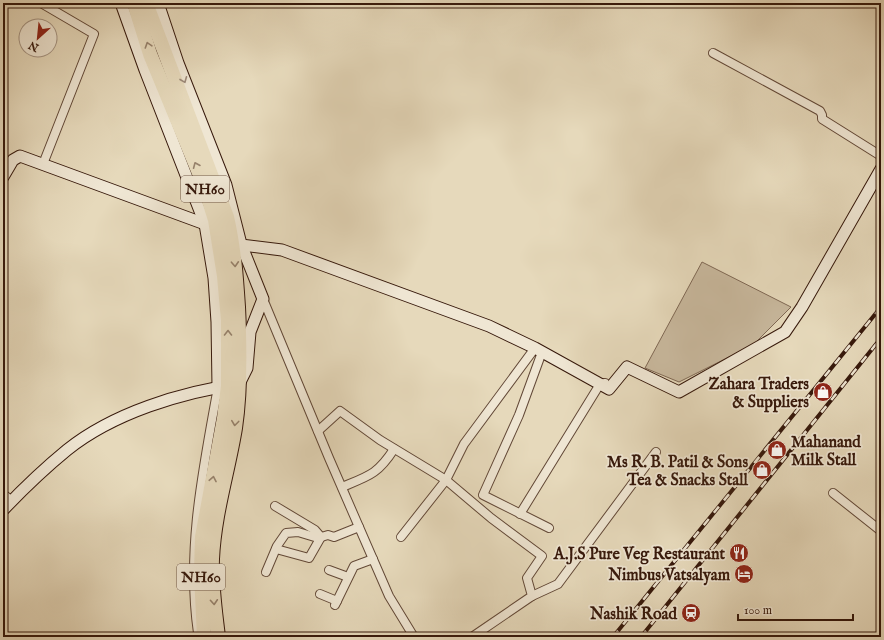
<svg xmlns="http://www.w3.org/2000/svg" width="884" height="640" font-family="'IM FELL English',serif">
<rect width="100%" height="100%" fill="#e6d9bb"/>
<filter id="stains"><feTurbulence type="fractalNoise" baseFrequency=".005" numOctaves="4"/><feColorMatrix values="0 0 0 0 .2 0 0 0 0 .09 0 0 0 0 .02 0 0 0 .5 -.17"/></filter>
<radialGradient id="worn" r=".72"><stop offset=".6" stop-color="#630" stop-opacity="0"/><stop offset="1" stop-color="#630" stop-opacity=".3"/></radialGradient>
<polygon fill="#c8b89d" stroke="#7f6854" points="702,262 791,307 753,345 679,382 645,368"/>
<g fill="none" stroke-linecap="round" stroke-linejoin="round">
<g stroke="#624837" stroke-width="10">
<g id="street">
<polyline points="41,3 94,34 43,164"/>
<polyline points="713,53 820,111 822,115 822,119 881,156"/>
<polyline points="263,299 329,458 389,596 414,637"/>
<polyline points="542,352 519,415 483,495 549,528"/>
<polyline points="318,431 340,411 380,440 446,480 401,537"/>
<path d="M342,487C369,476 378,474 394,449"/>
<polyline points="833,493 881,531"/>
<polyline points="3,494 12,501"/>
<polyline points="275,506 315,530 321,537 309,558 276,549"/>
<polyline points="520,514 600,384 605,383"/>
<polyline points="329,570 348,577"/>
<polyline points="266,572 277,546 286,533 298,532 318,538 328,535 334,537 359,527"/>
<polyline points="320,594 337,601"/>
<polyline points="532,596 558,584 656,452"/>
<polyline points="335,605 354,566 373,559"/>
<path d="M198,633C186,549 203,470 218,387"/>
<polyline points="472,637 532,596 527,578 542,556 491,518 446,480 464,444 535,348"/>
</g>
</g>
<g stroke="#36180b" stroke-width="13">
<g id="secondary">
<polyline points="121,3 145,70 205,224 214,278 217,322 218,387"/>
<polyline points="3,177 13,160 20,156 205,224"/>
<polyline points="233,244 282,250 489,326 535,348 609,389 627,367 679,392 785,332 802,307 881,169"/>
<path d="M3,510C23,489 45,468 67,450C113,413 182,392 239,384L247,368L250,332L263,299L241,244L226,185L178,63L158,3"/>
</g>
</g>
<g stroke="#36180b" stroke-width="16">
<g id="highway">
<polyline points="134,3 150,54 204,185 215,220 224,276 228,320 228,386 224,418 202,537 201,574 204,637"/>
<path d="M146,3L227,217C234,247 236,277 238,307C240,347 241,388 235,428C228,471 214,514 212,559C211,585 215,611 218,637"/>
</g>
</g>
<use href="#street" stroke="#efe6d3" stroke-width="8"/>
<use href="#secondary" stroke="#efe6d3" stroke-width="11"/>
<use href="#highway" stroke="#e6d9bb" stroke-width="14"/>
<g stroke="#36180b" stroke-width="4">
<g id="rail">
<polyline points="613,637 881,307"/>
<polyline points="641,637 881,338"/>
</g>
</g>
<use href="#rail" stroke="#efe6d3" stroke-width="2.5" stroke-dasharray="8" stroke-linecap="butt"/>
</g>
<defs><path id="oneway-chevron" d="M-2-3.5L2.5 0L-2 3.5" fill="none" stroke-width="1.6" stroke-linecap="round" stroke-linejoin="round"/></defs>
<g stroke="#97826c">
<use href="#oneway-chevron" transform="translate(148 45) rotate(-108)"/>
<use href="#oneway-chevron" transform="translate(196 165) rotate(-113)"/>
<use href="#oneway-chevron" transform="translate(235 264) rotate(87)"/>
<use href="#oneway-chevron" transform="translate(228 333) rotate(-90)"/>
<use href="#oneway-chevron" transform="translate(235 423) rotate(97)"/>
<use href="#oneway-chevron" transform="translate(213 479) rotate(-79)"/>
<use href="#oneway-chevron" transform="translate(214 602) rotate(86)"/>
</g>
<use stroke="#9c8979" href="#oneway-chevron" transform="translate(184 80) rotate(68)"/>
<defs>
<g id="shop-disc" transform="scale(1)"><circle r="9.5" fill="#8f2418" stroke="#efe6d3"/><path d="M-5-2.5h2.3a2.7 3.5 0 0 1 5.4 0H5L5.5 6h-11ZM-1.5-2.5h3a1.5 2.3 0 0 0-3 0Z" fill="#fff"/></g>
<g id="restaurant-disc" transform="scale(1)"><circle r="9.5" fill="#8f2418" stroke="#efe6d3"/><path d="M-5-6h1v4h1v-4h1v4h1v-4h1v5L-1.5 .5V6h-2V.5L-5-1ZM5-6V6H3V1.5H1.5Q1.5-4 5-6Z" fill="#fff"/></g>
<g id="hotel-disc" transform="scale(1)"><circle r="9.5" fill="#8f2418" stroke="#efe6d3"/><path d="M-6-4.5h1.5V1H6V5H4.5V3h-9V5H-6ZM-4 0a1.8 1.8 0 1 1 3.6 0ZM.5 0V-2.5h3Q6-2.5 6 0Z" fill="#fff"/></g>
<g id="station-disc" transform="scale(1)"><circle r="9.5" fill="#8f2418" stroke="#efe6d3"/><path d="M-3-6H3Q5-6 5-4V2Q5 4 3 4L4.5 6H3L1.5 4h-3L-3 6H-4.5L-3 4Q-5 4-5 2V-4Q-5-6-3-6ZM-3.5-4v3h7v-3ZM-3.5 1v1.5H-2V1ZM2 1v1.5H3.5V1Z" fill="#fff"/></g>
</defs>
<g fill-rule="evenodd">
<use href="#shop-disc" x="823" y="392"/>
<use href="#shop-disc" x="777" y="450"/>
<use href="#shop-disc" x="762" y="470"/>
<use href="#restaurant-disc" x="739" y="553"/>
<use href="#hotel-disc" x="744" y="574"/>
<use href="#station-disc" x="691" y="613"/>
</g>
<g text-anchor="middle" stroke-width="3.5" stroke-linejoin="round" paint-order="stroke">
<g fill="#efe6d3" stroke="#6e5647" stroke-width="1">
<rect x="181" y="176" width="48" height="26" rx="3"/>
<rect x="177" y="564" width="48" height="26" rx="3"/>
</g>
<g font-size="15" font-weight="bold" fill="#36180b">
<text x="205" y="194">NH60</text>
<text x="201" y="582">NH60</text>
</g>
<g font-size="16" font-weight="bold" fill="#36180b" stroke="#efe6d3" text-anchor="end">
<text x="809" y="389">Zahara Traders<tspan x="809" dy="18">&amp; Suppliers</tspan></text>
<text x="791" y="447" text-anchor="start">Mahanand<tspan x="791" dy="18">Milk Stall</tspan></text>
<text x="748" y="467">Ms R. B. Patil &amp; Sons<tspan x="748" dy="18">Tea &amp; Snacks Stall</tspan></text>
<text x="725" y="559">A.J.S Pure Veg Restaurant</text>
<text x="730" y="580">Nimbus Vatsalyam</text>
<text x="677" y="619">Nashik Road</text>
</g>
</g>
<rect width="884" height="640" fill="none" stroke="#e6d9bb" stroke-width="16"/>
<rect x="4" y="4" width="876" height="632" fill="none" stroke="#36180b" stroke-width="2"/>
<rect x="8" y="8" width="868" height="624" fill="none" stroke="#36180b"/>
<g transform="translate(38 38) rotate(207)"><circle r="19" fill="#efe6d3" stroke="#a59483"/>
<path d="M0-3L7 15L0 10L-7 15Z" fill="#8f2418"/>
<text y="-6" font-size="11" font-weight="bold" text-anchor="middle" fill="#36180b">N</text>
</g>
<path d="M738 614v6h115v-6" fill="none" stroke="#36180b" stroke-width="2"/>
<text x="744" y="614" font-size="12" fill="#36180b" stroke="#efe6d3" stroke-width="3" paint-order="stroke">100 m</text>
<rect width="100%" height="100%" filter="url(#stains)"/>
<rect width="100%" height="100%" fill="url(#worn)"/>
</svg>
